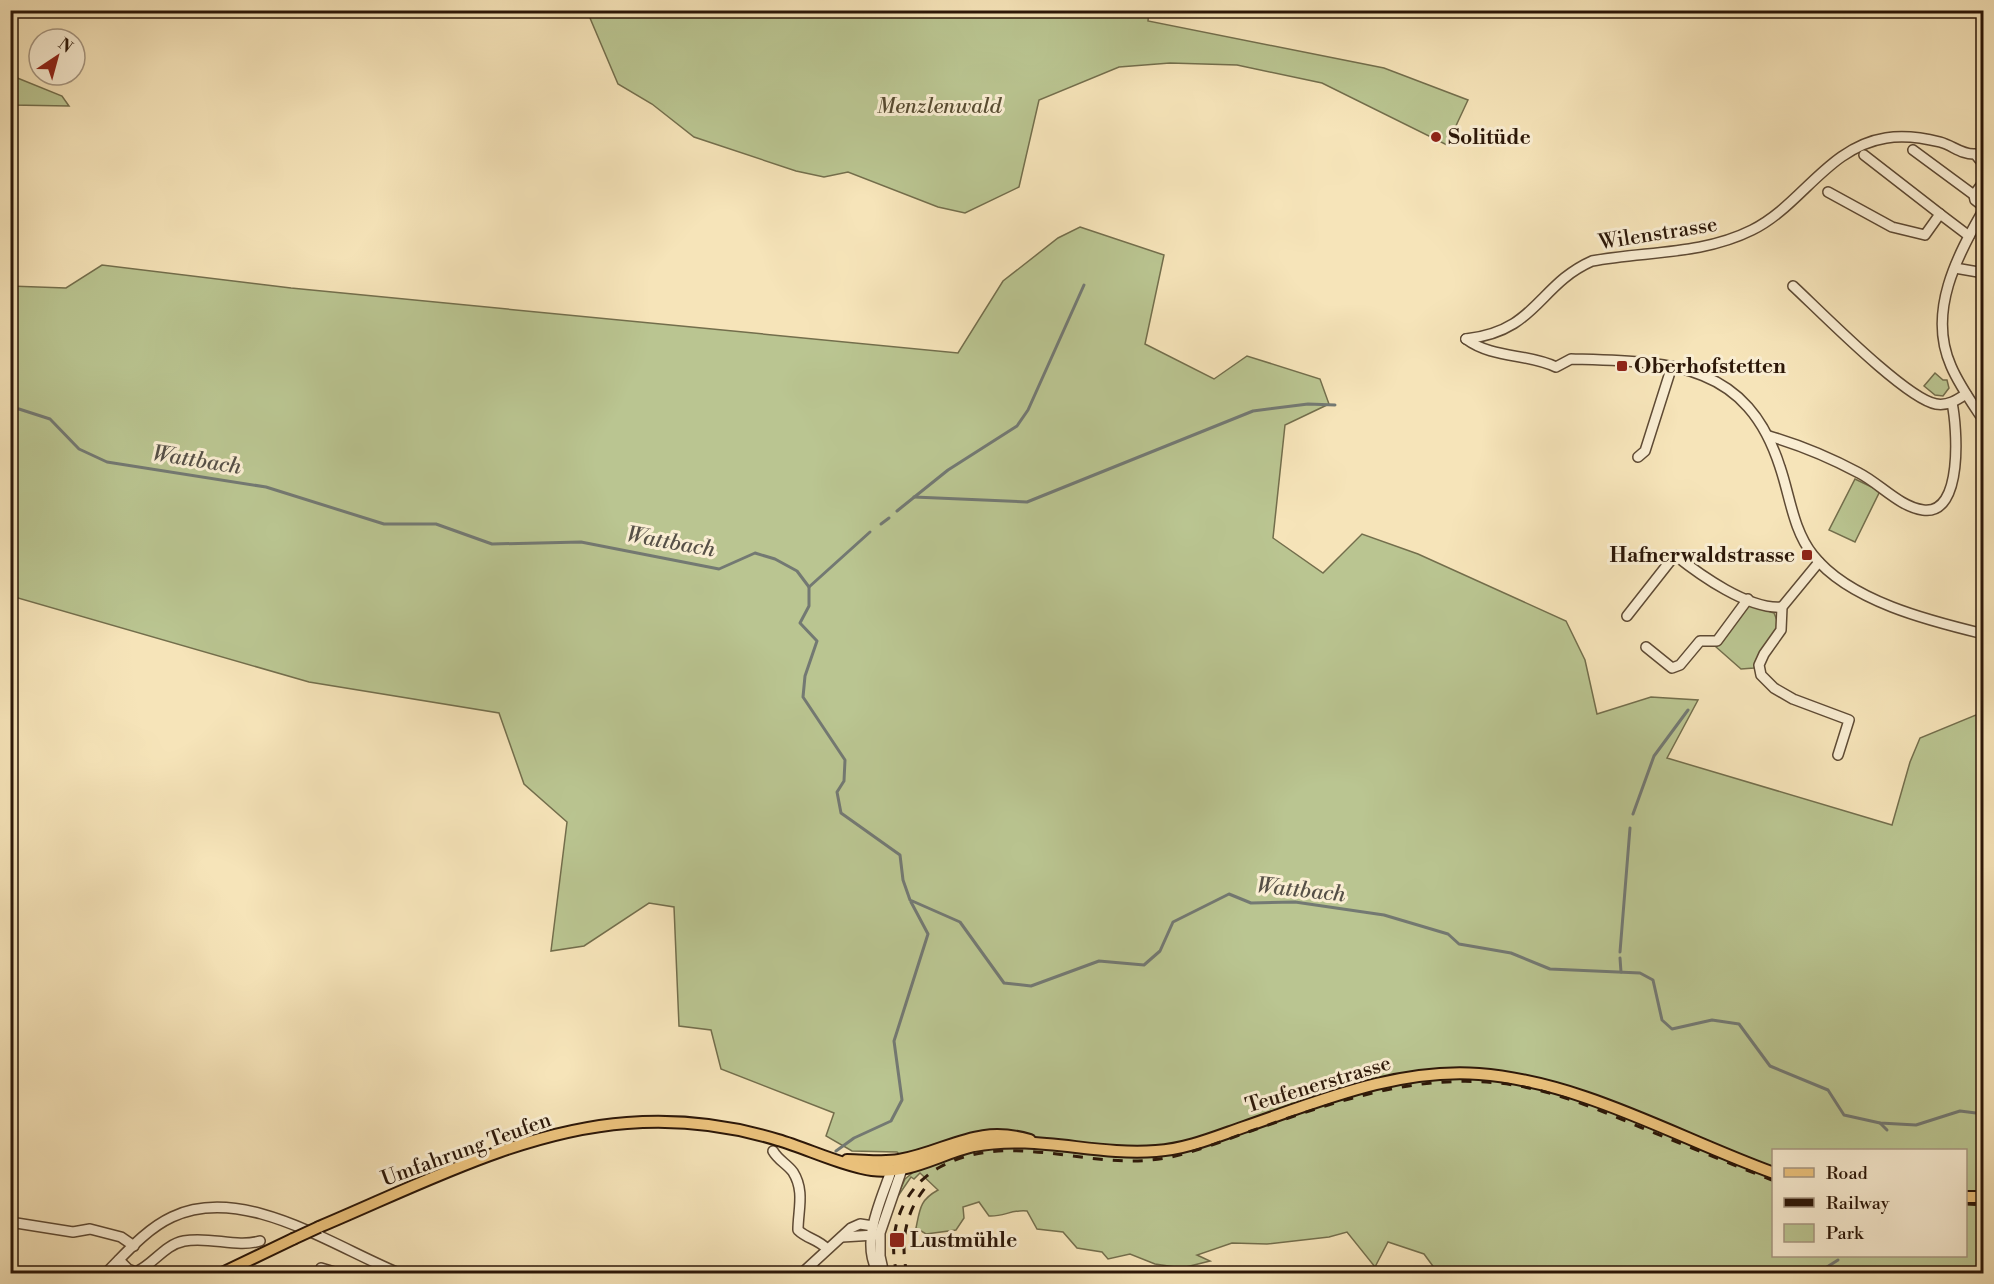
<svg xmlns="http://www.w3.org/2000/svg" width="1994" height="1284" font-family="'Libre Bodoni',serif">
<rect width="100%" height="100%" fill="#f6e4b9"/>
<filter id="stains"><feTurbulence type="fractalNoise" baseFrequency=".00333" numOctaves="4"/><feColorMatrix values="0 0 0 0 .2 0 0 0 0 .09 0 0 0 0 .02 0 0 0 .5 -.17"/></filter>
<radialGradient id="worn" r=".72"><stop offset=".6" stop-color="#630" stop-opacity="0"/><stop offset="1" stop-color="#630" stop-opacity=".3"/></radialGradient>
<g fill="#bac591" stroke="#736e4c" stroke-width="1.5" fill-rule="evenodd">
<polygon points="587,11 1149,11 1148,21 1384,68 1468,100 1447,145 1322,83 1237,65 1170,63 1119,67 1039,100 1019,187 965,213 938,207 848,172 824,177 796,171 694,137 652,104 618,84"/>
<polygon points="10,75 62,96 69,106 11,105"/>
<path d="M1080,227L1164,255L1145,344L1214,379L1247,356L1320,379L1329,404L1285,425L1273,538L1323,573L1362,534L1418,554L1566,621L1585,660L1597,714L1651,697L1698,700L1667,758L1892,825L1910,762L1920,738L1983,712V1273H1438L1424,1254L1388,1242L1375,1267L1347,1232L1329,1237L1267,1244L1232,1243L1197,1255L1210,1261L1182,1268L1155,1264L1130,1254L1108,1259L1102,1252L1077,1248L1063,1232L1037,1229L1027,1211C1013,1209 1003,1217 989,1216L979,1202L963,1207L964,1218L956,1230L926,1234L916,1228C920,1208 920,1200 938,1190L920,1173L914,1179L911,1177L896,1199L905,1179L916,1170L897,1152L852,1151L826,1136L834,1113L721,1069L711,1030L679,1026L674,907L649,903L584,946L551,951L567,822L524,784L499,713L309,682L11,596L10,286L66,288L102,265L291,288L958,353L1003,281L1058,238ZM1774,1150H1966V1256H1774Z"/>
<polygon points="1935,373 1943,380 1947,380 1949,388 1943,396 1935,395 1924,386"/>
<polygon points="1855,479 1880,491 1855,542 1829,530"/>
<polygon points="1749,605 1774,613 1779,625 1761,652 1754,668 1741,669 1716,647"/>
</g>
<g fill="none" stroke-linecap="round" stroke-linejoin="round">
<g stroke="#737973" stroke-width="3">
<polyline points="10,409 19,409 50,419 79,449 107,462 266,487 384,524 436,524 492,544 581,542 719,569 755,553 775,559 797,571 809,587 809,606 800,623 817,641 805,676 803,697 845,760 844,781 837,792 841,813 900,855 903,880 910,900 960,922 1004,983 1031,986 1099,961 1144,965 1160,951 1173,922 1229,894 1251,903 1295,902 1384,915 1448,934 1459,944 1511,953 1550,969 1640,973 1653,980 1662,1020 1672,1029 1712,1020 1739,1024 1770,1066 1828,1090 1844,1115 1880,1123 1916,1125 1960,1111 1984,1114"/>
<polyline points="914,497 1027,502 1253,411 1308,404 1335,405"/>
<polyline points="897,511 948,470 1017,426 1028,410 1084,285"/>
<polyline points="881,524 889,518"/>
<polyline points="809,587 870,532"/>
<polyline points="1633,814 1654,756 1688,710"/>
<polyline points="1620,952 1630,828"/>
<polyline points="1620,958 1621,972"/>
<polyline points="1880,1123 1887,1130"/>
<polyline points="836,1151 854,1138 891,1121 902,1100 894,1041 928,934 911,902"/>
<polyline points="1816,1274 1838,1260"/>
</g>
<g stroke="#5e4a34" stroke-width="12">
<g id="minor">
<polyline points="1913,150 1974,195"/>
<polyline points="1864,155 1940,214"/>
<polyline points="1984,181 1974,195 1975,200 1984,207"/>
<polyline points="1828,192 1892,227 1925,235 1940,214 1969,236"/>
<path d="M1984,209C1957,256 1927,312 1951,366C1959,385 1972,403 1984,421"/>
<polyline points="1955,268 1984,273"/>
<path d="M1793,286C1819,310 1906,399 1936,404C1948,406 1957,400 1966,394"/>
<path d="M1466,339C1493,359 1527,353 1556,367L1571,359C1667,362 1746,360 1780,467C1790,496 1793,530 1813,555C1849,601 1930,621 1984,634"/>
<path d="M1466,339C1537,331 1538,285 1592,261C1646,251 1702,255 1752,230C1801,206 1828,147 1886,138C1903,135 1924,138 1940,142C1952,145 1962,155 1975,154L1984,165"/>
<path d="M1769,436C1800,445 1831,458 1859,473C1879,483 1900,507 1923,510C1964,516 1957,426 1952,403"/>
<polyline points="1638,457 1645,451 1672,366"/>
<polyline points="1819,562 1782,607 1781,630 1764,654 1759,665 1761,675 1774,688 1793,699 1849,720 1838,755"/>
<path d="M1627,616L1675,555C1700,575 1749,610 1782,607"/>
<polyline points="1646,647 1672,668 1680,665 1700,641 1717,641 1748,599"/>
<path d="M773,1151C778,1160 787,1164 793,1172C805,1191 798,1210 798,1230C807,1239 818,1239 827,1249"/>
<polyline points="10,1222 73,1232 90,1229 121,1237 134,1246"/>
<polyline points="842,1237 875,1235"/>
<path d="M119,1260L128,1269L136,1272C154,1264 164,1245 184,1241C210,1236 236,1248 260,1241"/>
<polyline points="321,1268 341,1274"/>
<path d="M105,1274C125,1254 146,1229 172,1217C243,1183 334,1247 401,1274"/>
<polyline points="801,1274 851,1228 860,1224 873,1226"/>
<path d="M879,1274C859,1243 881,1201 891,1171"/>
<polyline points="884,1274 880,1256 880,1233 902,1169"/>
</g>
</g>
<g stroke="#2c1708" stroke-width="14">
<g id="major">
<path d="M847,1160C864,1160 882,1163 899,1160C949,1151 976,1124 1030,1140"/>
<polyline points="1966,1197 1984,1197"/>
<path d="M319,1227C417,1186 520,1131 627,1123C678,1119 729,1125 778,1140C806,1148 843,1166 872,1170C909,1175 939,1154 974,1146C1035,1134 1096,1156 1156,1151C1187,1149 1215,1137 1244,1127C1320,1101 1397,1068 1479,1074C1583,1082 1677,1138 1774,1173"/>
<polyline points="220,1274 293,1239"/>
</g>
</g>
<use href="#minor" stroke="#f9edd2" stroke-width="9"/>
<use href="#major" stroke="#ebc27c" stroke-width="10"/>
<g stroke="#2c1708" stroke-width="3" stroke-dasharray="10 10" stroke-linecap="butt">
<polyline points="1966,1204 1984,1205"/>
<path d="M897,1274C886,1232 902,1188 940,1167C1006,1131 1081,1167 1151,1160C1185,1157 1219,1142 1251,1131C1331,1103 1412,1074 1498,1083C1548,1088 1594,1108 1640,1127C1684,1145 1729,1163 1774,1181"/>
<path d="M907,1274C900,1243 905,1213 925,1188"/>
</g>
<g stroke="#2c1708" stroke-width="14" stroke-linecap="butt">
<polyline id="major-bridge" points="293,1239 319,1227"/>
</g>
<use href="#major-bridge" stroke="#ebc27c" stroke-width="10"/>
</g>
<g fill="#8f2418" stroke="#f9edd2" stroke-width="2">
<circle cx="1436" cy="137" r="6"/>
<rect x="1616" y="360" width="12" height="12" rx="3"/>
<rect x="1801" y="549" width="12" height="12" rx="3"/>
<rect x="889" y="1232" width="16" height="16" rx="3"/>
</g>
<g text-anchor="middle" stroke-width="6" stroke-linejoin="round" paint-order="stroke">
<g font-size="21" font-style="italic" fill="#574b31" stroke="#f9edd2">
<text x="939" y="113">Menzlenwald</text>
</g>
<g font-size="21" font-weight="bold" fill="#2c1708" stroke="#f9edd2" text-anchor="start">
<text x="1448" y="144">Solitüde</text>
<text x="1634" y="373">Oberhofstetten</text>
<text x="1795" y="562" text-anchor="end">Hafnerwaldstrasse</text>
<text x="910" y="1247">Lustmühle</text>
</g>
<g font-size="21" fill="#2c1708" stroke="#f9edd2">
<text transform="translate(1658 233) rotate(-9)" y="7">Wilenstrasse</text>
<text transform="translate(1318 1084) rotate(-17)" y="7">Teufenerstrasse</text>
<text transform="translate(466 1149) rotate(-20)" y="7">Umfahrung Teufen</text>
</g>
<g font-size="22" font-style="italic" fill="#565047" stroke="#f9edd2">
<text transform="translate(197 459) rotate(9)" y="8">Wattbach</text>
<text transform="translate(671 541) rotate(10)" y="8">Wattbach</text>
<text transform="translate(1301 889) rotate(6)" y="8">Wattbach</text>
</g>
</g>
<rect width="1994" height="1284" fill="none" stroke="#f6e4b9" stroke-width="36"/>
<rect x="12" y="12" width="1970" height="1260" fill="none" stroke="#2c1708" stroke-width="3"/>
<rect x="18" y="18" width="1958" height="1248" fill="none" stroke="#2c1708" stroke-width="1.5"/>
<rect x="1772" y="1149" width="195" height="108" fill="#f9edd2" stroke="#a79781" stroke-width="1.5"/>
<rect x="1784" y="1168" width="30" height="9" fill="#ebc27c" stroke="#a79781" stroke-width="1.5"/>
<text x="1826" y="1179" font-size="18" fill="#2c1708">Road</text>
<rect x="1784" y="1198" width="30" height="9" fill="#2c1708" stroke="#a79781" stroke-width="1.5"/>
<text x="1826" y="1209" font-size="18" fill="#2c1708">Railway</text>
<rect x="1784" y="1224" width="30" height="18" fill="#bac591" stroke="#a79781" stroke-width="1.5"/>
<text x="1826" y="1239" font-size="18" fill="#2c1708">Park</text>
<g transform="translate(57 57) rotate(36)"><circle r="28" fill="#f9edd2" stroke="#a79781" stroke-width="1.5"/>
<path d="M0-4.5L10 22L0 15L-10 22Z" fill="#8f2418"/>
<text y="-9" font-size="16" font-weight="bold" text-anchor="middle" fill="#2c1708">N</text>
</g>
<rect width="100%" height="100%" filter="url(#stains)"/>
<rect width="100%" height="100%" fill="url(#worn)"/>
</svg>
